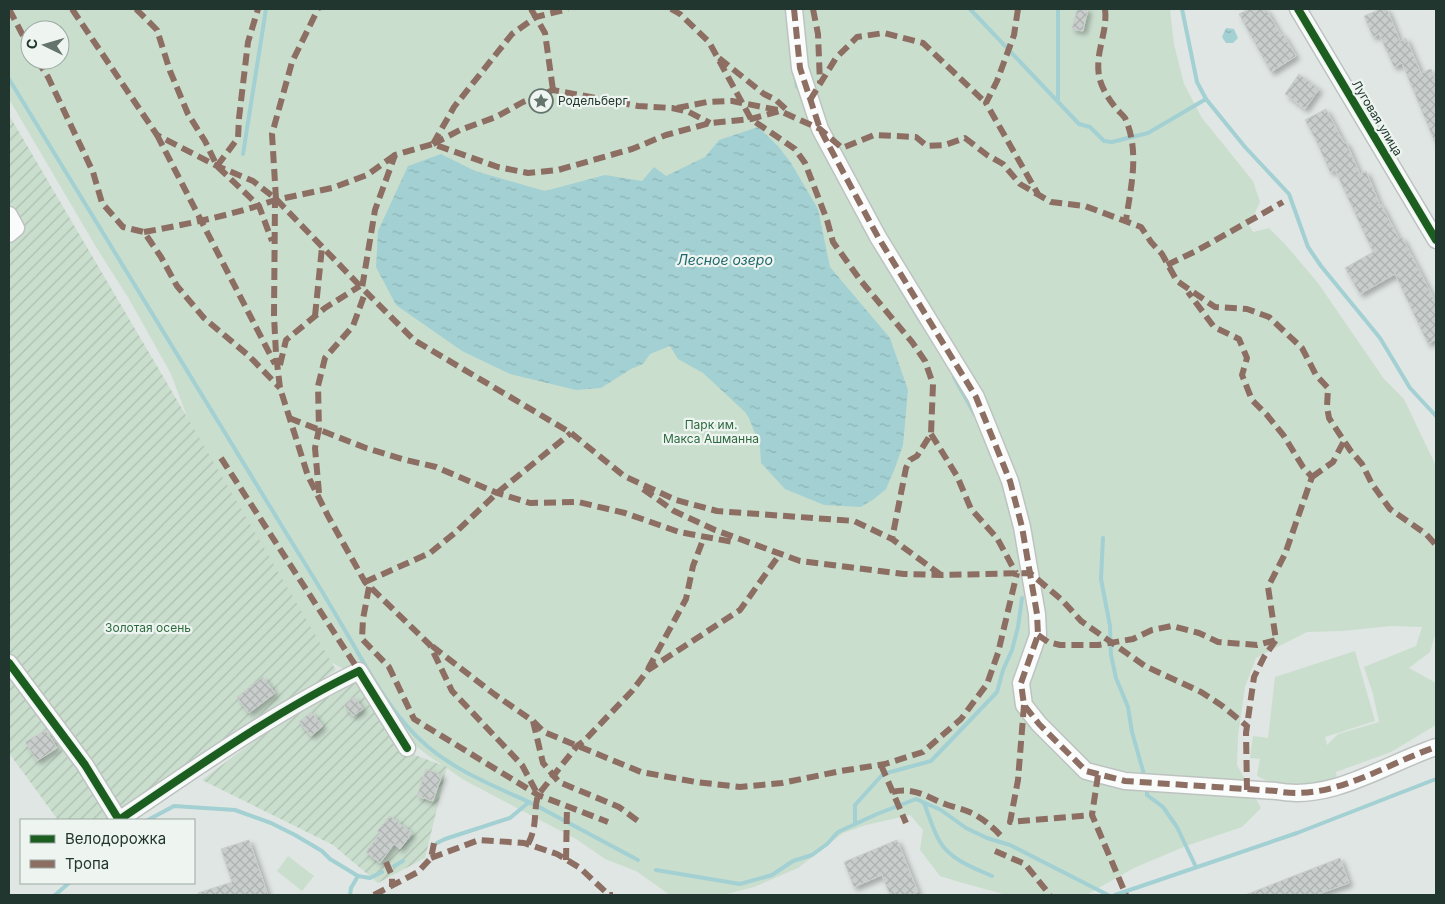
<svg xmlns="http://www.w3.org/2000/svg" width="1445" height="904" font-family="Inter,sans-serif">
<defs>
<pattern id="garden-furrows" width="10" height="10" patternUnits="userSpaceOnUse" patternTransform="scale(1.25)"><rect width="10" height="10" fill="#cadece"/><path d="M-1 1l2-2M0 10L10 0M9 11l2-2" fill="none" stroke="#adbfb1"/></pattern>
<pattern id="water-ripples" width="26" height="14" patternUnits="userSpaceOnUse" patternTransform="scale(1.25)"><rect width="26" height="14" fill="#a3d0d2"/><path d="M2 4q2-2 4 0t4 0M15 11q2-2 4 0t4 0" fill="none" stroke="#8cb3b5"/></pattern>
<pattern id="building-cross-hatch" width="8" height="8" patternUnits="userSpaceOnUse" patternTransform="scale(1.25)"><rect width="8" height="8" fill="#c9cecc"/><path d="M0 0l8 8M0 8l8-8" fill="none" stroke="#acb2b0"/></pattern>
<filter id="shadow"><feDropShadow dx="3.5" dy="3.5" stdDeviation="2.5" flood-color="#0004"/></filter>
</defs>
<rect width="100%" height="100%" fill="#e0e6e3"/>
<g fill="#cadece" fill-rule="evenodd">
<path d="M9,9H1170L1174,44L1184,84L1202,118L1253,181L1260,202L1249,225L1253,232L1269,228L1285,244L1318,283L1384,379L1404,399L1436,466V632L1430,652L1409,668L1436,683V725L1391,752L1336,772L1337,779L1283,789L1257,776L1260,759L1250,758L1253,736L1268,738L1275,677L1355,651L1375,721L1325,737L1327,745L1338,734L1379,722L1373,694L1364,667L1416,646L1422,627L1391,626L1343,631L1307,632L1256,658L1245,687L1238,736L1237,765L1261,808L1242,827L1186,846L1134,868L1086,895H1007L959,882L940,876L920,850L923,830L910,815L866,825L843,833L798,868L754,887L723,895H670L636,871L605,859L576,839L464,780L429,756L396,731L363,679L313,653L210,478L171,374L129,299L96,247L9,99ZM30,30H60V60H30Z"/>
<polygon points="288,856 314,876 302,891 277,871"/>
</g>
<g fill="url(#garden-furrows)">
<polygon points="9,115 336,670 113,820 58,820 9,753"/>
<polygon points="354,679 396,748 447,767 425,858 378,883 333,845 202,780 278,723"/>
</g>
<g fill="url(#water-ripples)">
<polygon points="1226,28 1234,29 1238,38 1233,43 1226,43 1222,37"/>
<polygon points="758,127 778,146 791,163 818,209 830,267 890,338 908,390 903,445 895,468 886,489 874,499 861,507 824,505 785,489 761,463 760,447 749,418 745,412 703,373 678,359 670,346 650,354 643,364 631,369 601,388 576,390 510,374 462,351 396,305 376,267 378,231 408,166 441,154 475,171 545,191 605,175 642,181 654,167 666,176 705,157 719,140"/>
</g>
<g fill="none" stroke-linecap="round" stroke-linejoin="round">
<g stroke="#a3d0d2" stroke-width="4">
<polyline points="970,9 1079,124 1090,127 1104,141 1112,142 1148,133 1206,99"/>
<polyline points="1058,9 1058,101"/>
<polyline points="1182,9 1197,82 1206,99 1245,147 1289,194 1308,247 1321,266 1380,338 1410,388 1436,416"/>
<polyline points="795,75 797,87"/>
<path d="M9,79C104,233 196,388 291,541C311,573 331,606 350,639C367,668 384,700 407,726C440,765 485,782 529,802"/>
<polyline points="243,154 266,9"/>
<polyline points="864,227 921,322"/>
<polyline points="954,377 975,415"/>
<polyline points="1103,538 1101,579 1110,626 1111,655 1116,678 1128,707 1132,732 1145,778"/>
<polyline points="1147,787 1147,795 1163,807 1177,827 1196,867"/>
<path d="M924,803C929,816 933,830 940,842C951,860 974,868 992,876"/>
<polyline points="537,806 638,860"/>
<polyline points="148,820 174,806 235,810 271,823 295,835 322,851 330,859 358,876 370,878 382,872"/>
<polyline points="855,824 855,805 883,774 931,761 997,692 1003,670 1012,650 1018,627 1022,598"/>
<polyline points="437,843 445,839 510,818 529,802 532,804"/>
<polyline points="394,866 403,861"/>
<polyline points="656,870 740,884 772,875 793,861 812,855 827,844 838,832 877,814 916,799 941,810 966,828 987,838 1010,845 1108,895"/>
<polyline points="55,895 69,883"/>
<polyline points="350,895 351,888 358,876"/>
<polyline points="1115,895 1297,833 1436,779"/>
</g>
</g>
<g fill="url(#building-cross-hatch)" stroke="#c9cfcc" filter="url(#shadow)">
<polygon points="1077,9 1088,9 1083,31 1072,29"/>
<polygon points="1249,9 1266,9 1281,35 1283,34 1296,56 1271,72 1239,14"/>
<polygon points="1381,9 1387,9 1400,41 1406,38 1421,73 1431,69 1436,82 1436,145 1402,63 1394,67 1379,34 1373,37 1364,16"/>
<polygon points="1299,74 1319,89 1305,109 1285,94"/>
<polygon points="1326,109 1344,143 1346,142 1360,174 1366,171 1380,205 1381,204 1399,239 1402,237 1436,303 1436,339 1428,344 1395,274 1360,294 1345,268 1373,252 1335,170 1330,172 1315,138 1305,120"/>
<polygon points="263,677 275,693 249,713 237,697"/>
<polygon points="354,697 363,709 353,716 344,705"/>
<polygon points="311,712 323,726 311,736 299,722"/>
<polygon points="46,730 57,748 37,761 25,742"/>
<polygon points="426,769 442,775 433,801 417,796"/>
<polygon points="390,816 412,833 400,849 394,844 380,863 366,852 380,833 377,831"/>
<polygon points="249,840 268,895 199,895 198,893 232,882 221,849"/>
<polygon points="897,840 918,892 910,895 890,895 882,875 854,887 844,862"/>
<polygon points="1340,858 1349,883 1316,895 1245,895"/>
</g>
<g fill="none" stroke-linecap="round" stroke-linejoin="round">
<g stroke="#bdc3c0" stroke-width="19">
<g id="minor">
<path d="M794,9L800,68L820,129L878,237L976,397L1010,481L1022,527L1037,614L1038,635L1021,683L1024,705L1039,724L1086,771L1125,781L1276,791C1332,802 1385,764 1436,747"/>
<polyline points="1298,9 1436,240"/>
<polyline points="9,215 16,228 9,234"/>
<path d="M9,663L85,765L119,820C196,768 276,711 359,671L407,748"/>
</g>
</g>
<use href="#minor" stroke="#fafbfb" stroke-width="16"/>
<g stroke="#8d6e63" stroke-width="6" stroke-dasharray="12 6" stroke-linecap="butt">
<polyline points="9,9 30,49"/>
<polyline points="72,9 157,135 217,166 253,181 276,199 362,288"/>
<polyline points="136,9 157,30 170,71 188,114 205,141 217,166 259,206 272,241"/>
<polyline points="531,9 545,33 553,90"/>
<polyline points="671,9 680,14 709,42 751,119 795,149 805,163 827,220 833,242 861,281 912,342 925,361 933,384 931,434 917,456 910,460 906,468 892,539"/>
<path d="M794,9L800,68L820,129L878,237L976,397L1010,481L1022,527L1037,614L1038,635L1021,683L1024,705L1039,724L1086,771L1125,781L1276,791C1332,802 1385,764 1436,747"/>
<polyline points="813,9 818,34 820,83"/>
<polyline points="1018,9 1014,35 997,81 986,103 1038,194"/>
<path d="M1105,9C1108,32 1095,51 1099,76C1101,87 1108,98 1115,107C1118,111 1122,114 1125,118C1140,151 1131,186 1126,220"/>
<polyline points="719,58 764,94 776,100 790,113"/>
<polyline points="37,60 48,77 93,172 102,203 123,227 144,232 161,257 177,286 204,318 249,356 280,388"/>
<polyline points="810,100 836,58 857,37 884,33 923,43 986,103"/>
<polyline points="677,108 707,102 732,101 778,110"/>
<polyline points="157,135 275,364"/>
<polyline points="433,144 460,130 496,117 523,102 553,90 638,106 672,108 689,112 710,123"/>
<polyline points="433,144 454,107 512,34 536,17 568,9"/>
<polyline points="395,155 367,175 332,188 275,200 274,316 276,354 280,388 308,476 328,516 365,582 430,645 452,691 522,765 538,795"/>
<polyline points="217,166 238,138 239,118 248,42 258,9"/>
<polyline points="276,199 272,134 292,62 318,9"/>
<path d="M144,232C188,224 233,215 275,200"/>
<polyline points="1167,265 1198,250 1283,202"/>
<polyline points="315,316 322,247"/>
<polyline points="280,365 286,340 325,308 360,286"/>
<polyline points="289,418 366,448 402,459 436,467 497,493 530,503 578,502 625,513 679,532 733,542"/>
<polyline points="931,434 957,476 971,509 997,538 1016,573"/>
<polyline points="221,458 359,671"/>
<polyline points="1312,477 1333,462 1344,441"/>
<polyline points="643,489 674,511 715,530 800,561 904,574 941,575 1030,573 1062,600 1081,621 1145,666 1201,692 1221,705 1247,726"/>
<polyline points="319,493 315,448 319,429 318,386 325,358 353,326 365,293"/>
<polyline points="941,575 892,539 854,521 717,511 676,500 624,476 571,433 414,340 362,288 375,210 395,155 433,144 498,167 528,173 558,170 632,149 666,135 710,123 751,119 780,111 820,129 842,148 874,135 916,137 927,146 945,145 965,138 987,155 1003,164 1020,184 1051,202 1085,206 1141,227 1151,242 1162,254 1177,281 1215,307 1247,309 1269,317 1302,348 1316,375 1328,388 1327,407 1329,418 1350,450 1362,464 1372,484 1390,509 1426,534 1436,545"/>
<polyline points="365,582 430,553 456,532 497,493 571,433"/>
<polyline points="369,587 363,619 362,639 389,667 414,719 538,795 608,822"/>
<polyline points="1038,635 1048,642 1060,645 1098,645 1133,639 1152,630 1172,626 1199,633 1218,642 1257,645 1276,640 1268,587 1285,554 1312,477 1303,467 1284,436 1267,415 1252,400 1242,375 1247,358 1239,339 1214,327 1188,292"/>
<polyline points="432,646 494,694 533,721 544,732 641,772 696,782 740,787 782,783 841,771 885,764 923,752 961,719 987,684 998,653 1017,573"/>
<polyline points="648,669 686,599 693,566 704,537"/>
<polyline points="1024,705 1018,780 1010,822 1092,815"/>
<polyline points="533,721 543,763 559,782 619,807 638,821"/>
<polyline points="881,765 906,823"/>
<polyline points="1098,775 1092,815 1126,895"/>
<polyline points="1247,790 1246,733 1254,677 1264,657 1276,640"/>
<path d="M892,792C914,787 925,796 945,804C952,807 960,808 967,811C980,816 993,827 1002,837"/>
<path d="M528,844C538,825 533,813 538,795L577,746L584,741L632,691L648,670L740,610L780,554"/>
<polyline points="995,851 1025,864 1050,895"/>
<polyline points="431,858 479,840 524,843 557,854 580,868 609,895 613,895"/>
<polyline points="566,860 567,807"/>
<polyline points="386,862 392,876 392,887"/>
<polyline points="374,895 418,872 431,858 434,843"/>
</g>
<g stroke="#eef5f1" stroke-width="11">
<g id="cycleway">
<polyline points="1298,9 1436,240"/>
<path d="M9,663L85,765L119,820C196,768 276,711 359,671L407,748"/>
</g>
</g>
<use href="#cycleway" stroke="#1b5e20" stroke-width="8"/>
</g>
<defs>
<g id="sight-ring" transform="scale(1.25)"><circle r="9.5" fill="#eef5f1" stroke="#64746d" stroke-width="1.5"/><path d="M0-6L1.8-2.2L6-1.7L2.9 1.2L3.7 5.4L0 3.3L-3.7 5.4L-2.9 1.2L-6-1.7L-1.8-2.2Z" fill="#64746d"/></g>
</defs>
<g fill-rule="evenodd">
<use href="#sight-ring" x="541" y="101"/>
</g>
<g text-anchor="middle" stroke-width="4.5" stroke-linejoin="round" paint-order="stroke">
<g font-size="12" fill="#21362e" stroke="#eef5f1" text-anchor="start">
<text x="558" y="105">Родельберг</text>
</g>
<g font-size="12" fill="#21362e" stroke="#eef5f1">
<text transform="translate(1377 118) rotate(59)" y="4">Луговая улица</text>
</g>
<g font-size="12" fill="#2e6a40" stroke="#eef5f1">
<text x="711" y="429">Парк им.<tspan x="711" dy="14">Макса Ашманна</tspan></text>
<text x="148" y="632">Золотая осень</text>
</g>
<g font-size="14" font-style="italic" fill="#20676d" stroke="#eef5f1">
<text x="725" y="265">Лесное озеро</text>
</g>
</g>
<rect width="1445" height="904" fill="none" stroke="#21362e" stroke-width="20"/>
<rect x="20" y="819" width="175" height="65" fill="#eef5f1" stroke="#9ca9a3"/>
<rect x="30" y="835" width="25" height="8" fill="#1b5e20" stroke="#9ca9a3"/>
<text x="65" y="844" font-size="15" fill="#21362e">Велодорожка</text>
<rect x="30" y="860" width="25" height="8" fill="#8d6e63" stroke="#9ca9a3"/>
<text x="65" y="869" font-size="15" fill="#21362e">Тропа</text>
<g transform="translate(45 45) rotate(275)"><circle r="24" fill="#eef5f1" stroke="#9ca9a3"/>
<path d="M0-4L9 19L0 12L-9 19Z" fill="#64746d"/>
<text y="-8" font-size="14" font-weight="bold" text-anchor="middle" fill="#21362e">С</text>
</g>
</svg>
